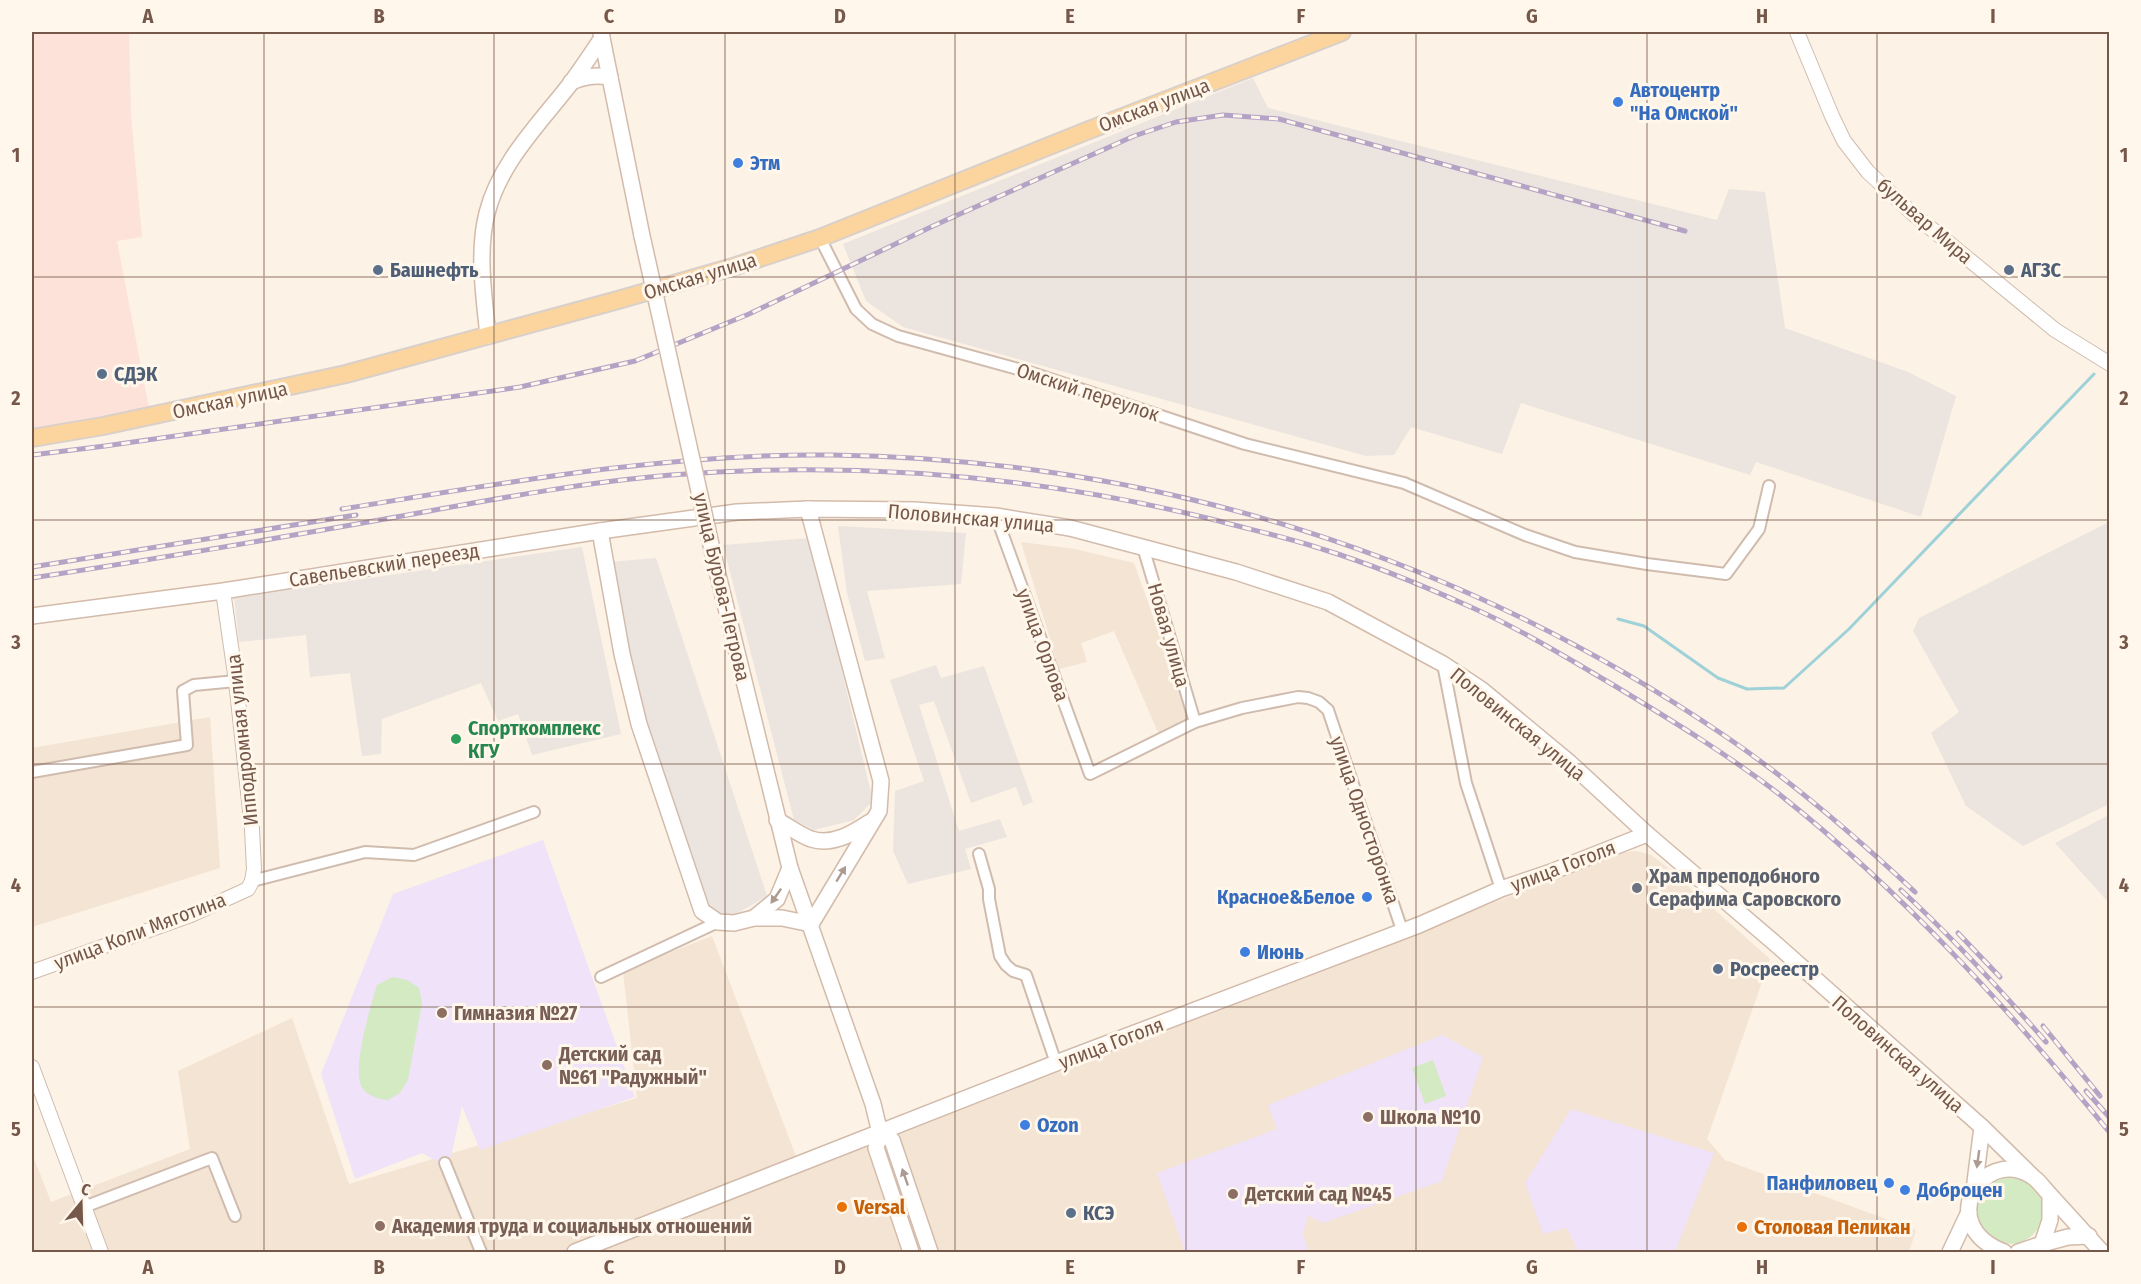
<svg xmlns="http://www.w3.org/2000/svg" width="2141" height="1284" font-family="'Fira Sans Condensed',sans-serif">
<rect width="100%" height="100%" fill="#fcf2e5"/>
<g fill="#f4e4d3">
<polygon points="1021,542 1075,549 1134,563 1192,726 1161,739 1114,631 1081,643 1087,662 1059,669"/>
<polygon points="210,717 220,868 32,927 32,748"/>
<polygon points="1636,851 1651,855 1662,863 1770,959 1707,1139 1725,1160 1916,1230 1909,1252 32,1252 32,1153 51,1202 190,1149 178,1071 292,1018 349,1184 637,1098 623,971 712,936 802,1172 1621,853"/>
</g>
<polygon fill="#fde2d9" points="32,32 129,32 131,116 142,237 117,241 149,408 32,433"/>
<g fill="#ece5df">
<polygon points="1253,78 1268,108 1717,220 1729,189 1765,192 1785,328 1908,372 1956,396 1921,517 1756,462 1750,475 1521,403 1502,454 1411,427 1394,455 1366,456 903,327 866,301 843,244"/>
<polygon points="2109,522 2109,804 2023,846 1966,806 1931,733 1959,712 1913,631 1919,618"/>
<polygon points="838,526 966,533 961,584 867,591 885,658 865,661 847,593"/>
<polygon points="810,538 873,801 854,820 814,830 794,820 723,545"/>
<polygon points="582,547 621,734 532,755 518,714 498,721 481,683 382,719 381,754 362,756 350,673 310,677 306,635 239,642 234,598"/>
<polygon points="656,558 767,896 733,916 709,911 644,725 610,562"/>
<polygon points="936,665 941,678 984,666 1033,802 1023,806 1016,787 971,803 934,701 919,705 959,831 1000,819 1007,837 965,849 971,869 908,884 893,851 895,791 924,781 890,680"/>
<polygon points="2109,815 2109,903 2055,843"/>
</g>
<g fill="#efe2f9">
<polygon points="543,840 635,1097 480,1150 462,1106 451,1157 438,1162 422,1153 355,1179 321,1074 393,894"/>
<polygon points="1442,1035 1483,1057 1442,1181 1323,1223 1308,1216 1303,1234 1309,1252 1185,1252 1157,1173 1277,1129 1268,1105"/>
<polygon points="1571,1109 1714,1153 1675,1252 1578,1252 1567,1228 1543,1234 1525,1183"/>
</g>
<g fill="#d4eac3">
<path d="M393,977L407,980L419,988L422,1003L408,1080L400,1093L388,1100C379,1099 370,1097 363,1089C350,1073 371,1005 377,985Z"/>
<polygon points="1433,1060 1446,1096 1425,1104 1412,1068"/>
<circle cx="2010" cy="1211" r="33"/>
</g>
<g fill="none" stroke-linecap="round" stroke-linejoin="round">
<polyline stroke="#9fd1d8" stroke-width="3" points="1618,619 1644,626 1718,678 1747,689 1784,688 1849,629 2094,374"/>
<g stroke="#d0bcae" stroke-width="14">
<g id="minor">
<polyline points="820,238 856,309 872,324 898,336 1029,372 1245,444 1404,483 1525,535 1575,552 1647,564 1726,574 1759,529 1769,486"/>
<polyline points="996,516 1090,774 1195,722 1242,708 1298,697 1308,698 1319,702 1328,710 1402,930"/>
<polyline points="1143,547 1195,722"/>
<polyline points="1443,664 1466,783 1501,889"/>
<polyline points="32,772 187,745 183,691 194,685 236,681"/>
<polyline points="979,854 989,889 989,899 1000,956 1006,965 1013,971 1026,975 1056,1063"/>
<polyline points="252,881 365,852 414,855 534,812"/>
<polyline points="601,977 718,922"/>
<polyline points="445,1163 481,1252"/>
<polyline points="84,1207 212,1158 235,1216"/>
</g>
</g>
<g stroke="#d0bcae" stroke-width="16">
<g id="tertiary">
<polyline points="1797,32 1832,116 1844,141 1868,172 1911,212 2055,330 2110,364"/>
<polyline points="32,972 191,915 248,889 252,881 254,869 252,829 236,681 223,591"/>
<polyline points="32,1067 101,1252"/>
</g>
</g>
<g stroke="#d3bbab" stroke-width="18">
<g id="secondary">
<polyline points="601,33 642,236"/>
<path d="M571,82C585,76 595,75 610,77"/>
<path d="M488,336C484,296 477,252 487,213C500,162 540,123 571,83C582,68 592,53 602,38"/>
<polyline points="808,509 881,781 879,811 811,924"/>
<polyline points="600,531 622,654 639,724 702,911 718,922 734,923 754,918 782,918 811,924"/>
<polyline points="716,567 790,868 873,1104 880,1133 876,1148 911,1252"/>
<polyline points="32,616 223,591 600,531 737,512 808,509 915,510 996,516 1070,528 1236,572 1328,602 1443,664 1482,690 1570,763 1647,834 1778,946 1982,1127 2032,1176"/>
<path d="M777,820C788,826 800,835 811,839C833,846 853,833 870,822"/>
<polyline points="754,918 777,899 790,868"/>
<polyline points="880,1133 892,1140 930,1252"/>
<polyline points="1974,1190 1982,1127"/>
<polyline points="2050,1195 2102,1252"/>
<polyline points="2042,1244 2068,1237 2089,1236"/>
<polyline points="575,1252 1056,1063 1419,925 1501,889 1551,872 1647,834"/>
<polyline points="1950,1252 1969,1212"/>
<path d="M2004,1252C1934,1225 1982,1147 2030,1175C2038,1179 2044,1189 2050,1195V1220L2042,1244L2018,1252"/>
</g>
</g>
<g stroke="#d9d0cc" stroke-width="20">
<polyline id="primary" points="32,438 103,426 346,374 618,300 736,266 820,238 1084,132 1342,32"/>
</g>
<use href="#minor" stroke="#fff" stroke-width="10"/>
<use href="#tertiary" stroke="#fff" stroke-width="14"/>
<use href="#secondary" stroke="#fff" stroke-width="15"/>
<use href="#primary" stroke="#fbd59d" stroke-width="16"/>
<g stroke="#b5a3c6" stroke-width="5">
<g id="rail">
<polyline points="32,455 105,446 520,387 635,361 749,314 933,226 1134,136 1176,122 1223,115 1279,119 1685,231"/>
<path d="M342,509C504,483 667,453 831,455C1152,459 1459,555 1725,736C1793,782 1855,836 1915,892"/>
<polyline points="32,567 356,515"/>
<path d="M32,578C150,560 267,540 385,519C480,502 575,483 671,475C853,461 1033,475 1211,519C1248,529 1286,537 1322,549C1374,565 1424,586 1473,608C1522,630 1569,659 1615,686C1671,720 1727,754 1779,794C1903,892 2010,1010 2110,1133"/>
<path d="M1901,890C1953,938 2000,989 2046,1042"/>
<polyline points="1958,933 2000,977"/>
<polyline points="2043,1026 2100,1096"/>
<polyline points="2086,1091 2110,1118"/>
</g>
</g>
<use href="#rail" stroke="#fff7eb" stroke-width="3" stroke-dasharray="9" stroke-linecap="butt"/>
<g stroke="#d3bbab" stroke-width="18" stroke-linecap="butt">
<polyline id="secondary-bridge" points="642,236 716,567"/>
</g>
<use href="#secondary-bridge" stroke="#fff" stroke-width="15"/>
</g>
<defs><path id="oneway-solid" d="M-6-.8H1V-3.2L6.5 0L1 3.2V.8H-6Z" transform="scale(1.5)"/></defs>
<g fill="#ad9b92">
<use href="#oneway-solid" transform="translate(841 874) rotate(-59)"/>
<use href="#oneway-solid" transform="translate(776 896) rotate(125)"/>
<use href="#oneway-solid" transform="translate(1978 1159) rotate(98)"/>
<use href="#oneway-solid" transform="translate(905 1177) rotate(-109)"/>
</g>
<path fill="none" stroke="#76584a" stroke-width="1.5" stroke-opacity="0.55" d="M264,32V1252M494,32V1252M725,32V1252M955,32V1252M1186,32V1252M1416,32V1252M1647,32V1252M1877,32V1252M32,277H2110M32,520H2110M32,764H2110M32,1007H2110"/>
<g fill="#3f7fe0" stroke="#fff7eb" stroke-width="2">
<circle cx="1618" cy="102" r="6"/>
<circle cx="738" cy="163" r="6"/>
<circle cx="1367" cy="897" r="6"/>
<circle cx="1245" cy="952" r="6"/>
<circle cx="1025" cy="1125" r="6"/>
<circle cx="1889" cy="1183" r="6"/>
<circle cx="1905" cy="1190" r="6"/>
</g>
<g fill="#5c6f8a" stroke="#fff7eb" stroke-width="2">
<circle cx="378" cy="270" r="6"/>
<circle cx="2009" cy="270" r="6"/>
<circle cx="102" cy="374" r="6"/>
<circle cx="1718" cy="969" r="6"/>
<circle cx="1071" cy="1213" r="6"/>
</g>
<circle fill="#2e9e5b" stroke="#fff7eb" stroke-width="2" cx="456" cy="739" r="6"/>
<circle fill="#6b7280" stroke="#fff7eb" stroke-width="2" cx="1637" cy="888" r="6"/>
<g fill="#8d6e63" stroke="#fff7eb" stroke-width="2">
<circle cx="442" cy="1013" r="6"/>
<circle cx="547" cy="1065" r="6"/>
<circle cx="1368" cy="1117" r="6"/>
<circle cx="1233" cy="1194" r="6"/>
<circle cx="380" cy="1226" r="6"/>
</g>
<g fill="#e8710a" stroke="#fff7eb" stroke-width="2">
<circle cx="842" cy="1207" r="6"/>
<circle cx="1742" cy="1227" r="6"/>
</g>
<g text-anchor="middle" stroke-width="6" stroke-linejoin="round" paint-order="stroke">
<g font-size="20" font-weight="bold" fill="#366cbe" stroke="#fff7eb" text-anchor="start">
<text x="1630" y="97">Автоцентр<tspan x="1630" dy="23">"На Омской"</tspan></text>
<text x="750" y="170">Этм</text>
<text x="1355" y="904" text-anchor="end">Красное&amp;Белое</text>
<text x="1257" y="959">Июнь</text>
<text x="1037" y="1132">Ozon</text>
<text x="1877" y="1190" text-anchor="end">Панфиловец</text>
<text x="1917" y="1197">Доброцен</text>
</g>
<g font-size="20" fill="#76584a" stroke="#fff7eb">
<text transform="translate(1154 105) rotate(-21)" y="7">Омская улица</text>
<text transform="translate(1925 221) rotate(41)" y="7">бульвар Мира</text>
<text transform="translate(700 276) rotate(-17)" y="7">Омская улица</text>
<text transform="translate(1088 392) rotate(18)" y="7">Омский переулок</text>
<text transform="translate(230 400) rotate(-12)" y="7">Омская улица</text>
<text transform="translate(971 518) rotate(5)" y="7">Половинская улица</text>
<text transform="translate(384 565) rotate(-9)" y="7">Савельевский переезд</text>
<text transform="translate(722 587) rotate(77)" y="7">улица Бурова-Петрова</text>
<text transform="translate(1169 635) rotate(74)" y="7">Новая улица</text>
<text transform="translate(1043 645) rotate(70)" y="7">улица Орлова</text>
<text transform="translate(1518 724) rotate(39)" y="7">Половинская улица</text>
<text transform="translate(242 740) rotate(-96)" y="7">Ипподромная улица</text>
<text transform="translate(1365 820) rotate(71)" y="7">улица Односторонка</text>
<text transform="translate(1563 866) rotate(-21)" y="7">улица Гоголя</text>
<text transform="translate(140 931) rotate(-21)" y="7">улица Коли Мяготина</text>
<text transform="translate(1111 1043) rotate(-21)" y="7">улица Гоголя</text>
<text transform="translate(1898 1054) rotate(41)" y="7">Половинская улица</text>
</g>
<g font-size="20" font-weight="bold" fill="#4e5e75" stroke="#fff7eb" text-anchor="start">
<text x="390" y="277">Башнефть</text>
<text x="2021" y="277">АГЗС</text>
<text x="114" y="381">СДЭК</text>
<text x="1730" y="976">Росреестр</text>
<text x="1083" y="1220">КСЭ</text>
</g>
<g font-size="20" font-weight="bold" fill="#27864d" stroke="#fff7eb" text-anchor="start">
<text x="468" y="735">Спорткомплекс<tspan x="468" dy="23">КГУ</tspan></text>
</g>
<g font-size="20" font-weight="bold" fill="#5b616d" stroke="#fff7eb" text-anchor="start">
<text x="1649" y="883">Храм преподобного<tspan x="1649" dy="23">Серафима Саровского</tspan></text>
</g>
<g font-size="20" font-weight="bold" fill="#785e54" stroke="#fff7eb" text-anchor="start">
<text x="454" y="1020">Гимназия №27</text>
<text x="559" y="1061">Детский сад<tspan x="559" dy="23">№61 "Радужный"</tspan></text>
<text x="1380" y="1124">Школа №10</text>
<text x="1245" y="1201">Детский сад №45</text>
<text x="392" y="1233">Академия труда и социальных отношений</text>
</g>
<g font-size="20" font-weight="bold" fill="#c56008" stroke="#fff7eb" text-anchor="start">
<text x="854" y="1214">Versal</text>
<text x="1754" y="1234">Столовая Пеликан</text>
</g>
</g>
<rect width="2141" height="1284" fill="none" stroke="#fff7eb" stroke-width="66"/>
<g transform="translate(81 1203) rotate(19)" stroke="#fff7eb" stroke-width="4.5" paint-order="stroke">
<path d="M0-4.5L10 22L0 15L-10 22Z" fill="#76584a"/>
<text y="-9" font-size="16" font-weight="bold" text-anchor="middle" fill="#76584a">С</text>
</g>
<rect x="33" y="33" width="2075" height="1218" fill="none" stroke="#76584a" stroke-width="2"/>
<g font-size="20" text-anchor="middle" font-weight="bold" fill="#76584a">
<text x="148" y="23">A</text>
<text x="379" y="23">B</text>
<text x="609" y="23">C</text>
<text x="840" y="23">D</text>
<text x="1070" y="23">E</text>
<text x="1301" y="23">F</text>
<text x="1532" y="23">G</text>
<text x="1762" y="23">H</text>
<text x="1993" y="23">I</text>
<text x="16" y="162">1</text>
<text x="2124" y="162">1</text>
<text x="16" y="405">2</text>
<text x="2124" y="405">2</text>
<text x="16" y="649">3</text>
<text x="2124" y="649">3</text>
<text x="16" y="892">4</text>
<text x="2124" y="892">4</text>
<text x="16" y="1136">5</text>
<text x="2124" y="1136">5</text>
<text x="148" y="1274">A</text>
<text x="379" y="1274">B</text>
<text x="609" y="1274">C</text>
<text x="840" y="1274">D</text>
<text x="1070" y="1274">E</text>
<text x="1301" y="1274">F</text>
<text x="1532" y="1274">G</text>
<text x="1762" y="1274">H</text>
<text x="1993" y="1274">I</text>
</g>
</svg>
